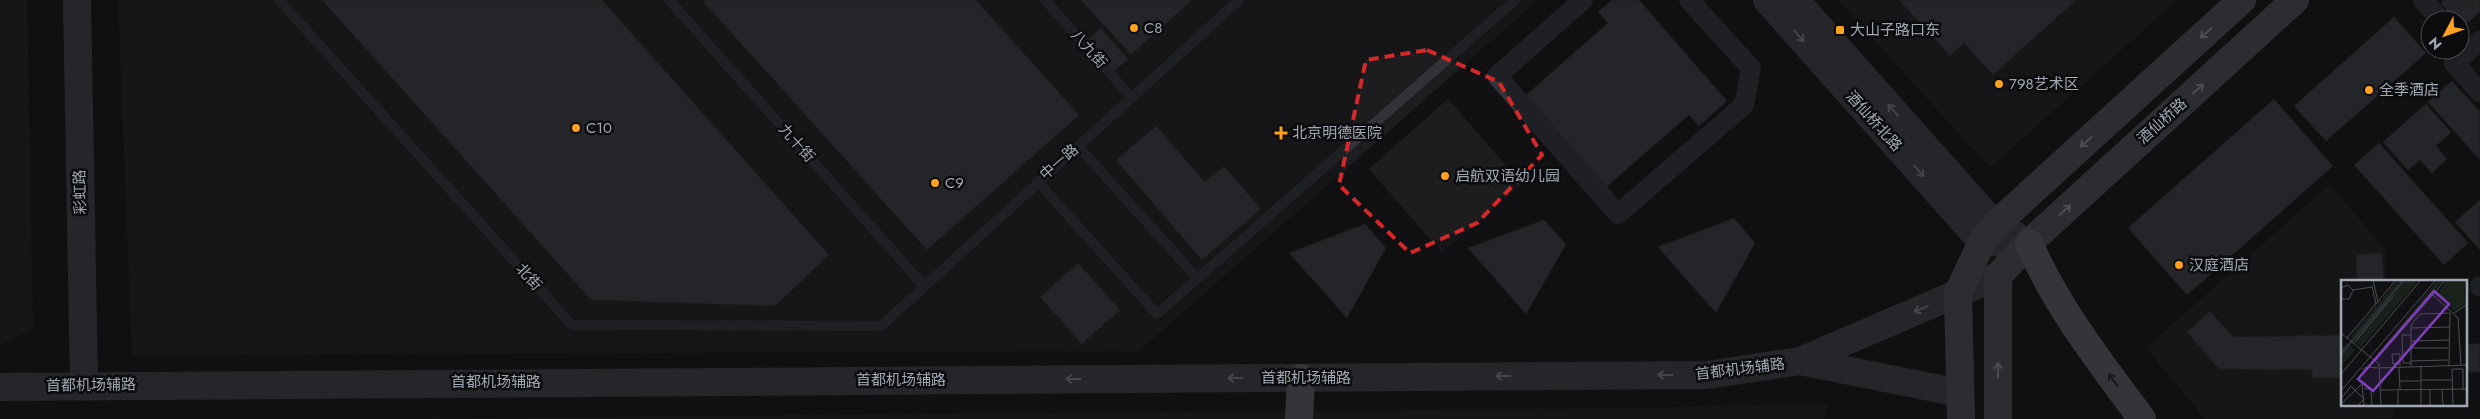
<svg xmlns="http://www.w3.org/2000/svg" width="2480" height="419" font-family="Jost,'Noto Sans SC',sans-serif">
<rect width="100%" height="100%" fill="#111113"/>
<g fill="#1d1d20">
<polygon points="118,0 1538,0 1139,351 132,355"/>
<polygon points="1838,0 2177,0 1990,168"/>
<polygon points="1448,99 1522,184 1442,253 1369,169"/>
<polygon points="2330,184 2385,249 2387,281 2342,282 2342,405 2393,405 2393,418 2205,419 2146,348"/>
</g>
<g fill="#19211a">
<polygon points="0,0 27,0 33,328 0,345"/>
<polygon points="287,153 289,234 148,237 146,157"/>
<polygon points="393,153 394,183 352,185 350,154"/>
<polygon points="292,154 348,154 350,235 293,235"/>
<polygon points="440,186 441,234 350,235 350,187"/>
<polygon points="466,235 467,337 149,339 148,238"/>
<polygon points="1828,403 1824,419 349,419 1649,408"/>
</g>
<g fill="#3d3f43" stroke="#2b2b2f">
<polygon points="322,0 602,0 829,255 775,306 591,300"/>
<polygon points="702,0 976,0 1079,115 927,250"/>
<polygon points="1081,0 1192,0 1131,55"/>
<polygon points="1612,0 1639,0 1727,101 1699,126 1689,115 1605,188 1525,96 1608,23 1598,12"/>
<polygon points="1899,0 2076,0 1993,75 1964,43 1950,56"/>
<polygon points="2444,0 2480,0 2480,12 2463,27 2460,20 2456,20 2441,3"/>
<polygon points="2394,17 2426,53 2326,141 2294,106"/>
<polygon points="1101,28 1128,59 1114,71 1087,40"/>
<polygon points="2452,81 2480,112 2480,160 2428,102"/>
<polygon points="2274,99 2333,166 2187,295 2128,228"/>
<polygon points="2426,104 2451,132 2436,146 2447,159 2432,173 2420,160 2408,170 2383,142"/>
<polygon points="1156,126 1205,182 1224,166 1261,209 1202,260 1116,160"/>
<polygon points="2379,143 2468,243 2444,265 2354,165"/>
<polygon points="2480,200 2480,250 2455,222"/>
<polygon points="1734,218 1755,243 1716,313 1658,247"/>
<polygon points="1544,220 1566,244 1526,314 1468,248"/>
<polygon points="1365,224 1386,248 1347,318 1289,253"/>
<polygon points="2382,253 2384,282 2357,282 2356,255"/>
<polygon points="1078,263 1120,310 1082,344 1040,297"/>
<polygon points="2210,311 2233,337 2342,335 2342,378 2312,378 2312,370 2219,369 2187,332"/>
<rect x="2466" y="344" width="14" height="28"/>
</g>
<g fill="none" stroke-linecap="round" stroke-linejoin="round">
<g stroke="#323338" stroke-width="10">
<polyline points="279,0 572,325 881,326 1239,0"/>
<polyline points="669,0 924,286"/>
<polyline points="1045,0 1132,98"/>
<polyline points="1078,146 1197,278"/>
<polyline points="1037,181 1157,314 1515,0"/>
</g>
<g stroke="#323338" stroke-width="20">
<polyline points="1583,0 1497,76 1618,214 1744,105 1751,68 1689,0"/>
<polyline points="2423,0 2440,20"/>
<polyline points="2480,41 2454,63 2480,92"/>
<polyline points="2480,286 2480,287"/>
</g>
<g stroke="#404248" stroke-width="28">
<polyline points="77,0 84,385"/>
<polyline points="1767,0 1982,242 2029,243"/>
<polyline points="1795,0 1995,225 2015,235"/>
<polyline points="1800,361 1960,393"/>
<polyline points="0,387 1707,375 1800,361 1998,276"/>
</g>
<g stroke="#4e5057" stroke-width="28">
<polyline points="1961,419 1958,293 1982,242 1995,225 2242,0"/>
<polyline points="1998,419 1998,276 2029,243 2295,0"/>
</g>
<g stroke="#5e6269" stroke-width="28">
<path d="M2029,243C2057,308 2100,362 2142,419"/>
<polyline points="1299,419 1301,378"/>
</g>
</g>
<defs><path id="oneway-shaft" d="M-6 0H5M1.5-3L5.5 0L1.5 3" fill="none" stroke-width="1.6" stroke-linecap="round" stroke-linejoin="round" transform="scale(1.25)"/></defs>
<g stroke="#9097a1">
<use href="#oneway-shaft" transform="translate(2206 33) rotate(138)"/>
<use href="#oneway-shaft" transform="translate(2198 89) rotate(-42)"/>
<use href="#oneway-shaft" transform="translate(2086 142) rotate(138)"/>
<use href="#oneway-shaft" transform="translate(2065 210) rotate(-42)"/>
<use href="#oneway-shaft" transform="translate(1998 370) rotate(-90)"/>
</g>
<g stroke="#7f858e">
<use href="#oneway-shaft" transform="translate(1799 36) rotate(48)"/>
<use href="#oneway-shaft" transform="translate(1893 110) rotate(-132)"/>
<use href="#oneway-shaft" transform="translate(1919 171) rotate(48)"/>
<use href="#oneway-shaft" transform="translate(1921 309) rotate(157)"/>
<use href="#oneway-shaft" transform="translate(1665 375) rotate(180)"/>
<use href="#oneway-shaft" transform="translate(1503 376) rotate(180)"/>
<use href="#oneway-shaft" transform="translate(1235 378) rotate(180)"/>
<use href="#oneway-shaft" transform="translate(1073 379) rotate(180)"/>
</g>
<use stroke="#202225" href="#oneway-shaft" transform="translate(2113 380) rotate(-127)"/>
<path d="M0 0H2480V419H0ZM1427,50L1499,82L1542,155L1477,223L1410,253L1339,185L1366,60Z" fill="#111113" fill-opacity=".55" fill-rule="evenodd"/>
<path fill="none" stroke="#d62828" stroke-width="4" stroke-dasharray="10 6" stroke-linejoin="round" d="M1427,50L1499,82L1542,155L1477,223L1410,253L1339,185L1366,60Z"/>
<g fill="#fea11e" stroke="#0c0c0e" stroke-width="2">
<circle cx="1134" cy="28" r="5"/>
<rect x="1835" y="25" width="10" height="10" rx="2.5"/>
<circle cx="1999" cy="84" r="5"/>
<circle cx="2369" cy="90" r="5"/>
<circle cx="576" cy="128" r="5"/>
<path d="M1278.5 125.5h5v5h5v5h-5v5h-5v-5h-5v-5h5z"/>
<circle cx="1445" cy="176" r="5"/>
<circle cx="935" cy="183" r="5"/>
<circle cx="2179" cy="265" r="5"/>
</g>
<g text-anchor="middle" stroke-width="5" stroke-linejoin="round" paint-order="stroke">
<g font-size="15" fill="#a1a9b4" stroke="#0c0c0e" text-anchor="start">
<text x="1144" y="33">C8</text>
<text x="1850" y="35">大山子路口东</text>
<text x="2009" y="89">798艺术区</text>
<text x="2379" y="95">全季酒店</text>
<text x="586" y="133">C10</text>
<text x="1292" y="138">北京明德医院</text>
<text x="1455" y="181">启航双语幼儿园</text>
<text x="945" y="188">C9</text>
<text x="2189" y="270">汉庭酒店</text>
</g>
<g font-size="15" fill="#a1a9b4" stroke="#0c0c0e">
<text transform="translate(1089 49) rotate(48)" y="5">八九街</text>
<text transform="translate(1874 121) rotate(48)" y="5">酒仙桥北路</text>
<text transform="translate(2162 121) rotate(-42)" y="5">酒仙桥路</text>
<text transform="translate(797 143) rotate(48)" y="5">九十街</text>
<text transform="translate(1059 162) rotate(-41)" y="5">中一路</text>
<text transform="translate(80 192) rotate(-91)" y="5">彩虹路</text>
<text transform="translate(529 277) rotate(48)" y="5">北街</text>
<text transform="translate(1740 369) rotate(-7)" y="5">首都机场辅路</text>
<text x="1306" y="383">首都机场辅路</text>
<text x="901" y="385">首都机场辅路</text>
<text x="496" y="387">首都机场辅路</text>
<text transform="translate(91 385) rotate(-1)" y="5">首都机场辅路</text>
</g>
</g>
<g transform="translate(2341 280)">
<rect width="126" height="126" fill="#111113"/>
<path d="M57,0H73L75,3L20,67L10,56ZM97,0H102L38,76L36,74ZM106,0H126L123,12L126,23L114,31L96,15ZM6,63L14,70L0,86V68Z" fill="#19211a"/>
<path fill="none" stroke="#273137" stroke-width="2.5" d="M0,74L63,0"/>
<path fill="none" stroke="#4b4e53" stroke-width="1" d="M32,0L37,22M104,0L92,15L117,38L120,86M31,6L35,24M0,8L7,5L12,10L31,7M0,19H8L12,10M113,33L127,24M70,48L108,47M0,53L38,84L40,126M70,55H61L62,83H70M6,58L55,0M70,61L108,60M13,63L52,16M70,68H107M34,81L92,15M70,81L107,80M59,83L52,84L51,74H59V86M70,86V45L79,34L108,33M108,86L109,32M58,87L59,110M80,87V126M38,88L127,85M21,90L25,87L37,88M0,94L80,0M80,100H111M59,101H80M21,103L23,126M23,109H30L31,126M39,110L127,109M57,110V126M89,110V126M101,110L102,126M0,111L95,0M0,119L10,106L23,119L16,126M0,124L22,103M112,126L111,89H122V110"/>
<path fill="#813fbd" fill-opacity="0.15" stroke="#813fbd" stroke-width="2.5" d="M93,11L108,24L32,111L17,99Z"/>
<rect width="126" height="126" fill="none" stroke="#a1a9b4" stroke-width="2.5"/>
</g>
<g transform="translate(2445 35) rotate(229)"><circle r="24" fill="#0c0c0e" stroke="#484b50"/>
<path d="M0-4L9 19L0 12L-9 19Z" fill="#fea11e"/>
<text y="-8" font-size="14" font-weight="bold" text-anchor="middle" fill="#a1a9b4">N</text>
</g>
</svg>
